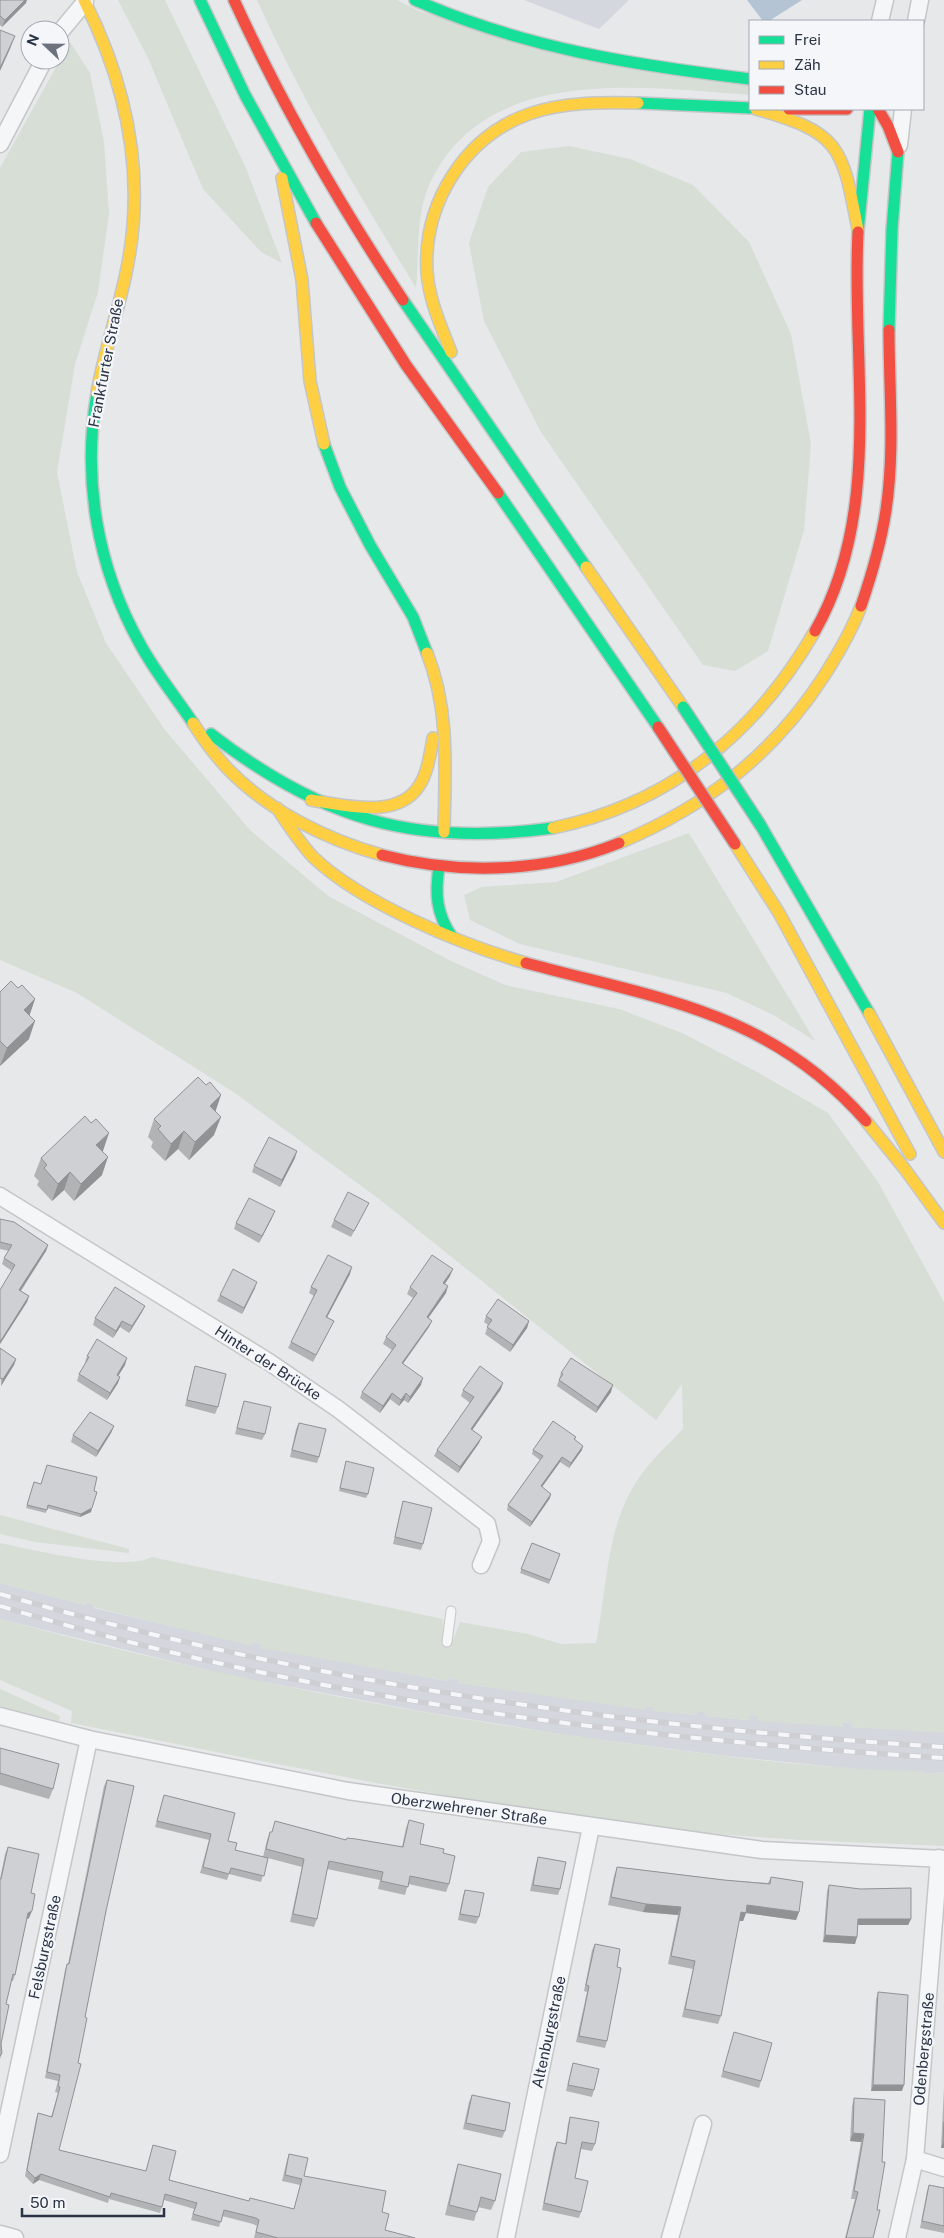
<svg xmlns="http://www.w3.org/2000/svg" width="944" height="2238" font-family="'Public Sans',sans-serif">
<rect width="100%" height="100%" fill="#e6e8ea"/>
<g fill="#d4d7dd">
<polygon points="524,0 629,0 599,29"/>
<polygon points="0,1583 85,1605 86,1602 94,1605 94,1608 252,1645 253,1642 261,1644 261,1647 447,1681 448,1678 458,1680 458,1683 645,1709 646,1706 655,1707 655,1711 696,1715 697,1711 706,1712 706,1716 749,1720 749,1716 758,1716 758,1720 842,1726 842,1722 851,1723 851,1727 944,1732 944,1772 924,1774 923,1771 874,1771 718,1755 566,1735 425,1712 232,1676 0,1619"/>
</g>
<g fill="#d6ded6">
<polygon points="118,0 165,0 246,168 282,263 261,252 203,189 148,58"/>
<path d="M257,0H397L421,12L750,86V95C640,87 479,63 427,190C416,220 419,257 416,288C359,194 302,101 257,0Z"/>
<path d="M70,42L90,73L104,142L109,214L98,292L75,364L57,472L77,572L106,643L165,730L250,830L328,896L449,960L505,985L619,1009L682,1033L759,1073L828,1113L878,1182L944,1302V1733L851,1727V1723L842,1722L841,1727L758,1721V1716H749V1720L705,1716V1712L697,1711L696,1715L654,1711V1707L647,1706L646,1710L457,1683L458,1680L449,1678L448,1681L260,1648L261,1644L253,1642L252,1646L93,1607L94,1605L86,1602L85,1605L0,1583V1543C33,1550 124,1572 152,1557L443,1619V1641L452,1643L460,1622L528,1634L561,1644L596,1643C608,1585 605,1525 641,1475C653,1458 669,1444 683,1429L682,1384L656,1420L379,1199L235,1093L77,993L0,960V168Z"/>
<polygon points="569,146 630,159 693,185 749,242 791,334 811,444 804,530 768,651 735,671 703,665 541,432 484,321 469,243 488,187 521,152"/>
<polygon points="689,833 815,1041 775,1016 727,993 520,944 470,920 464,895 482,887 556,882"/>
<polygon points="0,1515 129,1549 129,1553 35,1542 0,1534"/>
<path d="M0,1619C208,1675 419,1716 633,1744C730,1757 826,1770 924,1771V1774L944,1772V1846C866,1842 787,1841 709,1833C494,1810 282,1765 71,1723L72,1711L0,1680Z"/>
<polygon points="0,1689 60,1716 59,1721 0,1706"/>
</g>
<polygon fill="#b4c4d5" points="747,0 802,0 769,21 763,21"/>
<g fill="none" stroke-linecap="round" stroke-linejoin="round">
<g stroke="#c4c6c8" stroke-width="11">
<polyline id="lane" points="447,1642 451,1611"/>
</g>
<g stroke="#c4c6c8" stroke-width="19">
<g id="street">
<polyline points="880,21 885,0"/>
<polyline points="916,21 920,0"/>
<polyline points="60,32 85,2"/>
<polyline points="0,144 44,60"/>
<polyline points="899,145 903,109"/>
<polyline points="0,1196 269,1362 338,1409 487,1524 491,1541 481,1565"/>
<polyline points="0,1716 89,1739 348,1791 762,1850 944,1859"/>
<polyline points="0,2154 89,1739"/>
<polyline points="915,2159 944,2168"/>
<polyline points="0,2234 15,2238"/>
<polyline points="506,2238 591,1827"/>
<polyline points="670,2238 703,2124"/>
<polyline points="897,2238 915,2159 939,1858"/>
</g>
</g>
<g stroke="#c4c6c8" stroke-width="14">
<g id="fast">
<polyline points="200,0 245,95 316,223"/>
<path d="M415,0C524,48 633,65 750,79"/>
<polyline points="638,103 750,108"/>
<polyline points="858,232 870,109"/>
<polyline points="403,300 586,567"/>
<polyline points="889,330 892,229 898,152"/>
<path d="M97,393C82,479 97,567 140,644C155,672 175,696 193,723"/>
<polyline points="324,444 340,487 370,545 413,617 427,653"/>
<polyline points="498,493 658,727"/>
<path d="M211,734C321,819 414,847 553,828"/>
<polyline points="761,826 869,1013"/>
<path d="M439,866C435,894 436,913 452,937"/>
</g>
</g>
<g stroke="#c4c6c8" stroke-width="14">
<g id="slow">
<path d="M84,0C127,85 146,174 127,268C119,310 104,351 97,393"/>
<path d="M756,109C841,133 842,146 858,230"/>
<polyline points="282,178 302,280 310,381 324,444"/>
<path d="M451,352C441,326 429,300 427,272C423,204 464,137 529,114C563,102 602,102 638,103"/>
<polyline points="586,567 683,707"/>
<path d="M427,653C450,710 445,771 444,832"/>
<path d="M193,723C203,739 214,754 227,768C267,810 327,840 382,855"/>
<path d="M311,800C344,805 397,820 419,786C428,772 430,754 433,738"/>
<path d="M277,808C288,825 299,842 313,857C361,903 462,945 526,963"/>
<path d="M553,828C670,804 756,733 815,631"/>
<path d="M619,843C705,807 773,755 824,676C838,654 852,630 861,606"/>
<polyline points="735,844 779,913 910,1154"/>
<polyline points="869,1013 944,1152"/>
<polyline points="866,1121 904,1168 944,1223"/>
</g>
</g>
<g stroke="#c4c6c8" stroke-width="14">
<g id="jam">
<path d="M234,0C282,105 339,204 403,300"/>
<polyline points="789,109 847,109"/>
<polyline points="878,109 888,126 898,152"/>
<polyline points="316,223 406,365 498,493"/>
<path d="M861,606C872,574 881,543 886,510C895,450 889,390 889,330"/>
<path d="M815,631C884,510 851,364 858,232"/>
<path d="M382,855C458,875 545,873 619,843"/>
<path d="M526,963C658,999 770,1011 866,1121"/>
</g>
</g>
<use href="#lane" stroke="#f5f6f7" stroke-width="9"/>
<use href="#street" stroke="#f5f6f7" stroke-width="16"/>
<use href="#fast" stroke="#16e098" stroke-width="11"/>
<use href="#slow" stroke="#ffcf43" stroke-width="11"/>
<use href="#jam" stroke="#f24e42" stroke-width="11"/>
<g stroke="#cecfd2" stroke-width="5.5">
<g id="rail">
<path d="M0,1594C308,1683 625,1727 944,1747"/>
<path d="M0,1606C307,1699 625,1738 944,1758"/>
</g>
</g>
<use href="#rail" stroke="#f4f6f9" stroke-width="4" stroke-dasharray="11" stroke-linecap="butt"/>
<g stroke="#b8bbbf" stroke-width="14" stroke-linecap="butt">
<polyline id="fast-bridge" points="683,707 761,826"/>
</g>
<g stroke="#b8bbbf" stroke-width="14" stroke-linecap="butt">
<polyline id="jam-bridge" points="658,727 735,844"/>
</g>
<use href="#fast-bridge" stroke="#16e098" stroke-width="11"/>
<use href="#jam-bridge" stroke="#f24e42" stroke-width="11"/>
</g>
<g fill="#b1b3b5">
<polygon points="0,0 26,3 2,27 0,25"/>
<polygon points="18,988 35,999 29,1015 29,1039 0,1066 0,992"/>
<polygon points="215,1112 214,1135 189,1160 178,1149 165,1161 151,1147 153,1142 148,1137 154,1119"/>
<polygon points="102,1151 102,1175 74,1201 64,1190 52,1201 37,1185 39,1181 34,1176 41,1158"/>
<polygon points="295,1158 280,1187 252,1172 254,1166"/>
<polygon points="369,1203 366,1209 351,1237 331,1227 334,1220"/>
<polygon points="272,1218 259,1243 234,1229 236,1223"/>
<polygon points="0,1219 48,1245 46,1251 21,1291 29,1296 27,1302 0,1344 12,1271 2,1264 4,1258 9,1251 0,1249"/>
<polygon points="350,1274 327,1317 334,1321 331,1327 313,1362 288,1348 314,1296 309,1293 311,1287"/>
<polygon points="450,1276 445,1284 446,1293 428,1318 429,1327 403,1364 421,1385 408,1403 404,1400 399,1406 390,1399 380,1413 360,1398 362,1392 392,1350 383,1344 386,1337 413,1298 407,1294 410,1287"/>
<polygon points="255,1288 242,1314 217,1301 220,1295"/>
<polygon points="145,1306 142,1312 129,1333 120,1327 113,1338 93,1325 95,1318"/>
<polygon points="486,1316 529,1321 527,1328 510,1352 485,1334 488,1325 484,1322"/>
<polygon points="0,1348 16,1359 14,1365 1,1386"/>
<polygon points="87,1356 125,1365 118,1376 120,1377 118,1383 107,1400 77,1381 79,1374 86,1363 85,1362"/>
<polygon points="195,1366 218,1407 215,1414 185,1406 193,1373"/>
<polygon points="561,1373 611,1392 596,1413 557,1386"/>
<polygon points="501,1389 472,1430 479,1443 458,1473 434,1456 437,1450 470,1403 461,1396 463,1390"/>
<polygon points="244,1401 265,1434 262,1440 235,1434"/>
<polygon points="299,1423 319,1457 317,1463 290,1457 296,1429"/>
<polygon points="114,1426 111,1433 96,1457 71,1442 73,1435"/>
<polygon points="576,1437 575,1440 582,1450 569,1468 560,1462 542,1487 550,1498 530,1527 507,1510 508,1505 540,1460 532,1454 533,1450"/>
<polygon points="346,1461 368,1494 366,1498 339,1491"/>
<polygon points="34,1482 41,1484 94,1491 91,1512 80,1517 47,1508 46,1513 26,1508"/>
<polygon points="403,1501 423,1544 421,1550 393,1544 401,1508"/>
<polygon points="532,1543 560,1554 549,1584 520,1573"/>
<polygon points="0,1748 53,1789 49,1799 0,1785"/>
<polygon points="107,1780 106,1911 59,2150 146,2171 153,2145 169,2180 249,2201 250,2198 294,2209 300,2185 282,2181 287,2160 289,2154 304,2176 382,2212 385,2230 415,2238 254,2238 257,2226 253,2224 222,2216 219,2227 191,2220 194,2209 164,2200 160,2213 109,2199 108,2203 39,2180 33,2184 25,2176 36,2119 38,2113 51,2117 58,2093 55,2092 58,2081 45,2078 65,1970 67,1964 68,1964 104,1786"/>
<polygon points="164,1795 228,1841 235,1850 263,1857 267,1840 270,1832 272,1832 275,1821 346,1840 402,1847 406,1828 409,1820 420,1844 443,1853 449,1884 446,1892 408,1884 405,1895 378,1889 380,1880 327,1869 317,1919 314,1927 290,1922 302,1867 268,1858 261,1882 229,1874 227,1880 200,1873 209,1840 155,1827"/>
<polygon points="8,1847 31,1893 29,1918 27,1919 15,1975 13,1981 11,1981 6,2004 1,2044 2,2053 0,2059 0,1879 5,1854"/>
<polygon points="538,1857 560,1889 558,1895 530,1891 536,1864"/>
<polygon points="617,1867 724,1880 768,1883 771,1877 799,1912 796,1920 746,1913 743,1921 739,1921 721,2016 718,2024 682,2017 693,1969 668,1964 678,1915 643,1912 608,1905 614,1876"/>
<polygon points="829,1885 911,1919 908,1925 858,1925 857,1937 855,1944 823,1942 827,1891"/>
<polygon points="465,1890 479,1917 476,1924 458,1920 463,1896"/>
<polygon points="595,1944 617,1967 607,2041 605,2048 576,2042 587,1992 584,1991 592,1950"/>
<polygon points="878,1992 902,2091 871,2091 876,1999"/>
<polygon points="734,2032 761,2081 759,2088 721,2077"/>
<polygon points="573,2063 594,2090 592,2097 566,2091 571,2070"/>
<polygon points="944,2088 944,2148 941,2148"/>
<polygon points="472,2095 505,2131 502,2138 463,2129 469,2102"/>
<polygon points="854,2098 885,2100 877,2210 873,2238 845,2238 855,2199 851,2199 861,2142 850,2141 852,2106"/>
<polygon points="570,2117 595,2144 592,2151 581,2149 575,2178 581,2212 579,2218 542,2210 554,2149 557,2142 565,2144 568,2124"/>
<polygon points="458,2164 495,2201 491,2210 478,2207 474,2221 445,2215 455,2174"/>
<polygon points="929,2185 944,2188 944,2233 920,2228 927,2191"/>
</g>
<g fill="#909294">
<polygon points="25,0 27,0 26,3 2,27 5,20"/>
<polygon points="15,36 10,49 0,71 0,68"/>
<polygon points="35,999 29,1017 24,1010"/>
<polygon points="35,1021 29,1039 0,1066 7,1048"/>
<polygon points="221,1095 215,1113 210,1106"/>
<polygon points="221,1117 214,1135 189,1160 195,1142"/>
<polygon points="184,1131 178,1149 165,1161 171,1144"/>
<polygon points="109,1133 103,1151 90,1163 96,1145"/>
<polygon points="297,1151 295,1158 280,1187 282,1180"/>
<polygon points="108,1157 102,1175 74,1201 81,1184"/>
<polygon points="70,1172 64,1190 52,1201 58,1184"/>
<polygon points="275,1211 272,1218 259,1243 262,1236"/>
<polygon points="48,1245 46,1251 17,1296 19,1290"/>
<polygon points="352,1267 350,1274 324,1323 326,1317"/>
<polygon points="453,1269 450,1276 441,1289 443,1283"/>
<polygon points="257,1282 255,1288 242,1314 244,1308"/>
<polygon points="448,1286 446,1293 424,1324 427,1317"/>
<polygon points="29,1296 27,1302 0,1344 0,1342"/>
<polygon points="145,1306 142,1312 129,1333 132,1326"/>
<polygon points="122,1321 120,1327 113,1338 116,1331"/>
<polygon points="432,1321 429,1327 399,1369 402,1363"/>
<polygon points="529,1321 527,1328 510,1352 513,1345"/>
<polygon points="127,1358 125,1365 115,1381 117,1375"/>
<polygon points="16,1359 14,1365 1,1386 3,1379"/>
<polygon points="120,1377 118,1383 107,1400 110,1393"/>
<polygon points="423,1378 421,1385 408,1403 410,1397"/>
<polygon points="503,1383 501,1389 468,1436 471,1429"/>
<polygon points="613,1385 611,1392 596,1413 598,1407"/>
<polygon points="392,1393 390,1399 380,1413 383,1406"/>
<polygon points="406,1393 404,1400 399,1406 401,1400"/>
<polygon points="114,1426 111,1433 96,1457 98,1451"/>
<polygon points="482,1437 479,1443 458,1473 460,1467"/>
<polygon points="583,1446 582,1450 569,1468 571,1463"/>
<polygon points="562,1457 560,1462 539,1491 541,1486"/>
<polygon points="551,1494 550,1498 530,1527 532,1522"/>
<polygon points="92,1508 91,1512 80,1517 81,1514"/>
<polygon points="646,1904 681,1907 678,1915 643,1912"/>
<polygon points="747,1905 799,1912 796,1920 746,1913 743,1921 738,1921 741,1912"/>
<polygon points="32,1911 29,1918 25,1920 28,1913"/>
<polygon points="858,1919 911,1919 908,1925 856,1925"/>
<polygon points="825,1935 857,1937 855,1944 823,1942"/>
<polygon points="873,2085 904,2085 902,2091 871,2091"/>
<polygon points="853,2133 864,2134 861,2142 850,2141"/>
<polygon points="943,2142 944,2142 944,2148 941,2148"/>
<polygon points="41,2174 39,2180 33,2184 35,2178"/>
</g>
<g fill="#ced0d3" stroke="#909294">
<polygon points="0,0 25,0 5,20 0,16"/>
<polygon points="0,30 15,36 0,68"/>
<polygon points="11,981 18,988 22,985 35,999 24,1010 35,1021 7,1048 0,1041 0,992"/>
<polygon points="198,1077 206,1085 210,1082 221,1095 210,1106 221,1117 195,1142 184,1131 171,1144 158,1129 161,1126 154,1119"/>
<polygon points="85,1116 91,1123 96,1119 109,1133 96,1145 108,1157 81,1184 70,1172 58,1184 44,1168 47,1165 41,1158"/>
<polygon points="269,1137 297,1151 282,1180 254,1166"/>
<polygon points="348,1192 369,1203 354,1231 334,1220"/>
<polygon points="249,1198 275,1211 262,1236 236,1223"/>
<polygon points="0,1219 14,1222 48,1245 19,1290 29,1296 0,1342 0,1290 15,1265 4,1258 12,1245 0,1242"/>
<polygon points="328,1255 352,1267 326,1317 334,1321 316,1355 291,1342 317,1290 311,1287"/>
<polygon points="432,1255 453,1269 443,1283 448,1286 427,1317 432,1321 402,1363 423,1378 410,1397 406,1393 401,1400 392,1393 383,1406 362,1392 396,1345 386,1337 417,1293 410,1287"/>
<polygon points="233,1269 257,1282 244,1308 220,1295"/>
<polygon points="115,1287 145,1306 132,1326 122,1321 116,1331 95,1318"/>
<polygon points="498,1299 529,1321 513,1345 487,1327 492,1320 486,1316"/>
<polygon points="97,1339 127,1358 117,1375 120,1377 110,1393 79,1374 89,1357 87,1356"/>
<polygon points="0,1348 16,1359 3,1379 0,1378"/>
<polygon points="571,1358 613,1385 598,1407 559,1380 563,1374 561,1373"/>
<polygon points="195,1366 226,1374 218,1407 187,1400"/>
<polygon points="480,1366 503,1383 471,1429 482,1437 460,1467 437,1450 474,1397 463,1390"/>
<polygon points="244,1401 271,1407 265,1434 237,1428"/>
<polygon points="90,1412 114,1426 98,1451 73,1435"/>
<polygon points="553,1421 576,1437 574,1439 583,1446 571,1463 562,1457 541,1486 551,1494 532,1522 508,1505 543,1456 533,1450"/>
<polygon points="299,1423 326,1429 319,1457 292,1450"/>
<polygon points="346,1461 374,1468 368,1494 340,1488"/>
<polygon points="47,1465 97,1477 94,1491 97,1492 92,1508 81,1514 48,1505 47,1510 27,1505 34,1482 41,1484"/>
<polygon points="403,1501 432,1508 423,1544 395,1537"/>
<polygon points="532,1543 560,1554 550,1580 521,1569"/>
<polygon points="0,1748 59,1764 53,1789 0,1773"/>
<polygon points="107,1780 134,1786 106,1911 85,2017 87,2018 78,2063 81,2064 59,2150 146,2171 153,2145 176,2151 169,2180 249,2201 250,2198 294,2209 302,2179 285,2175 289,2154 308,2158 304,2176 386,2191 382,2212 389,2214 385,2230 415,2238 278,2238 256,2232 259,2220 256,2218 224,2210 221,2222 193,2214 197,2203 165,2194 162,2207 111,2193 110,2197 41,2174 35,2178 27,2170 38,2113 52,2117 60,2087 58,2086 60,2075 47,2072 67,1964 69,1964"/>
<polygon points="164,1795 235,1813 228,1841 237,1843 235,1850 268,1858 264,1876 231,1868 229,1874 203,1867 211,1834 157,1821"/>
<polygon points="409,1820 424,1824 420,1844 444,1849 443,1853 455,1856 449,1884 410,1876 408,1887 381,1881 383,1872 329,1861 317,1919 293,1914 304,1859 266,1849 270,1832 272,1832 275,1821 346,1840 347,1838 356,1839 403,1847"/>
<polygon points="8,1847 39,1854 31,1893 35,1894 32,1911 28,1913 15,1975 13,1974 6,2004 9,2005 1,2044 2,2053 0,2056 0,1879 1,1879"/>
<polygon points="538,1857 566,1862 560,1889 533,1885"/>
<polygon points="617,1867 724,1880 770,1884 771,1877 803,1882 799,1912 747,1905 746,1913 741,1912 721,2016 685,2009 695,1961 671,1956 681,1907 646,1904 611,1897"/>
<polygon points="829,1885 860,1889 911,1888 911,1919 858,1919 857,1937 825,1935"/>
<polygon points="465,1890 484,1893 479,1917 460,1914"/>
<polygon points="595,1944 620,1949 617,1967 621,1968 607,2041 579,2036 589,1986 586,1985"/>
<polygon points="878,1992 908,1995 904,2085 873,2085"/>
<polygon points="734,2032 772,2043 761,2081 723,2071"/>
<polygon points="573,2063 599,2069 594,2090 568,2085"/>
<polygon points="472,2095 510,2103 505,2131 466,2123"/>
<polygon points="854,2098 885,2100 882,2162 885,2162 877,2210 880,2210 873,2238 846,2238 858,2192 854,2191 864,2134 853,2133"/>
<polygon points="570,2117 599,2122 595,2144 582,2142 575,2178 588,2181 581,2212 544,2203 557,2142 566,2144"/>
<polygon points="944,2122 944,2142 943,2142"/>
<polygon points="458,2164 501,2174 495,2201 481,2197 477,2212 449,2205"/>
<polygon points="929,2185 944,2188 944,2226 922,2221"/>
</g>
<g text-anchor="middle" stroke-width="4.5" stroke-linejoin="round" paint-order="stroke">
<g font-size="15" fill="#2b3445" stroke="#f4f6f9">
<text transform="translate(106 363) rotate(-79)" y="5">Frankfurter Straße</text>
<text transform="translate(268 1363) rotate(33)" y="5">Hinter der Brücke</text>
<text transform="translate(469 1809) rotate(8)" y="5">Oberzwehrener Straße</text>
<text transform="translate(45 1947) rotate(-78)" y="5">Felsburgstraße</text>
<text transform="translate(549 2032) rotate(-78)" y="5">Altenburgstraße</text>
<text transform="translate(924 2049) rotate(-85)" y="5">Odenbergstraße</text>
</g>
</g>
<rect x="749" y="20" width="175" height="90" fill="#f4f6f9" stroke="#a4a8b1"/>
<rect x="759" y="36" width="25" height="8" fill="#16e098" stroke="#a4a8b1"/>
<text x="794" y="45" font-size="15" fill="#2b3445">Frei</text>
<rect x="759" y="61" width="25" height="8" fill="#ffcf43" stroke="#a4a8b1"/>
<text x="794" y="70" font-size="15" fill="#2b3445">Zäh</text>
<rect x="759" y="86" width="25" height="8" fill="#f24e42" stroke="#a4a8b1"/>
<text x="794" y="95" font-size="15" fill="#2b3445">Stau</text>
<g transform="translate(45 45) rotate(292)"><circle r="24" fill="#f4f6f9" stroke="#a4a8b1"/>
<path d="M0-4L9 19L0 12L-9 19Z" fill="#6c737f"/>
<text y="-8" font-size="14" font-weight="bold" text-anchor="middle" fill="#2b3445">N</text>
</g>
<path d="M22 2208v8h142v-8" fill="none" stroke="#2b3445" stroke-width="2.5"/>
<text x="30" y="2208" font-size="15" fill="#2b3445" stroke="#f4f6f9" stroke-width="4" paint-order="stroke">50 m</text>
</svg>
